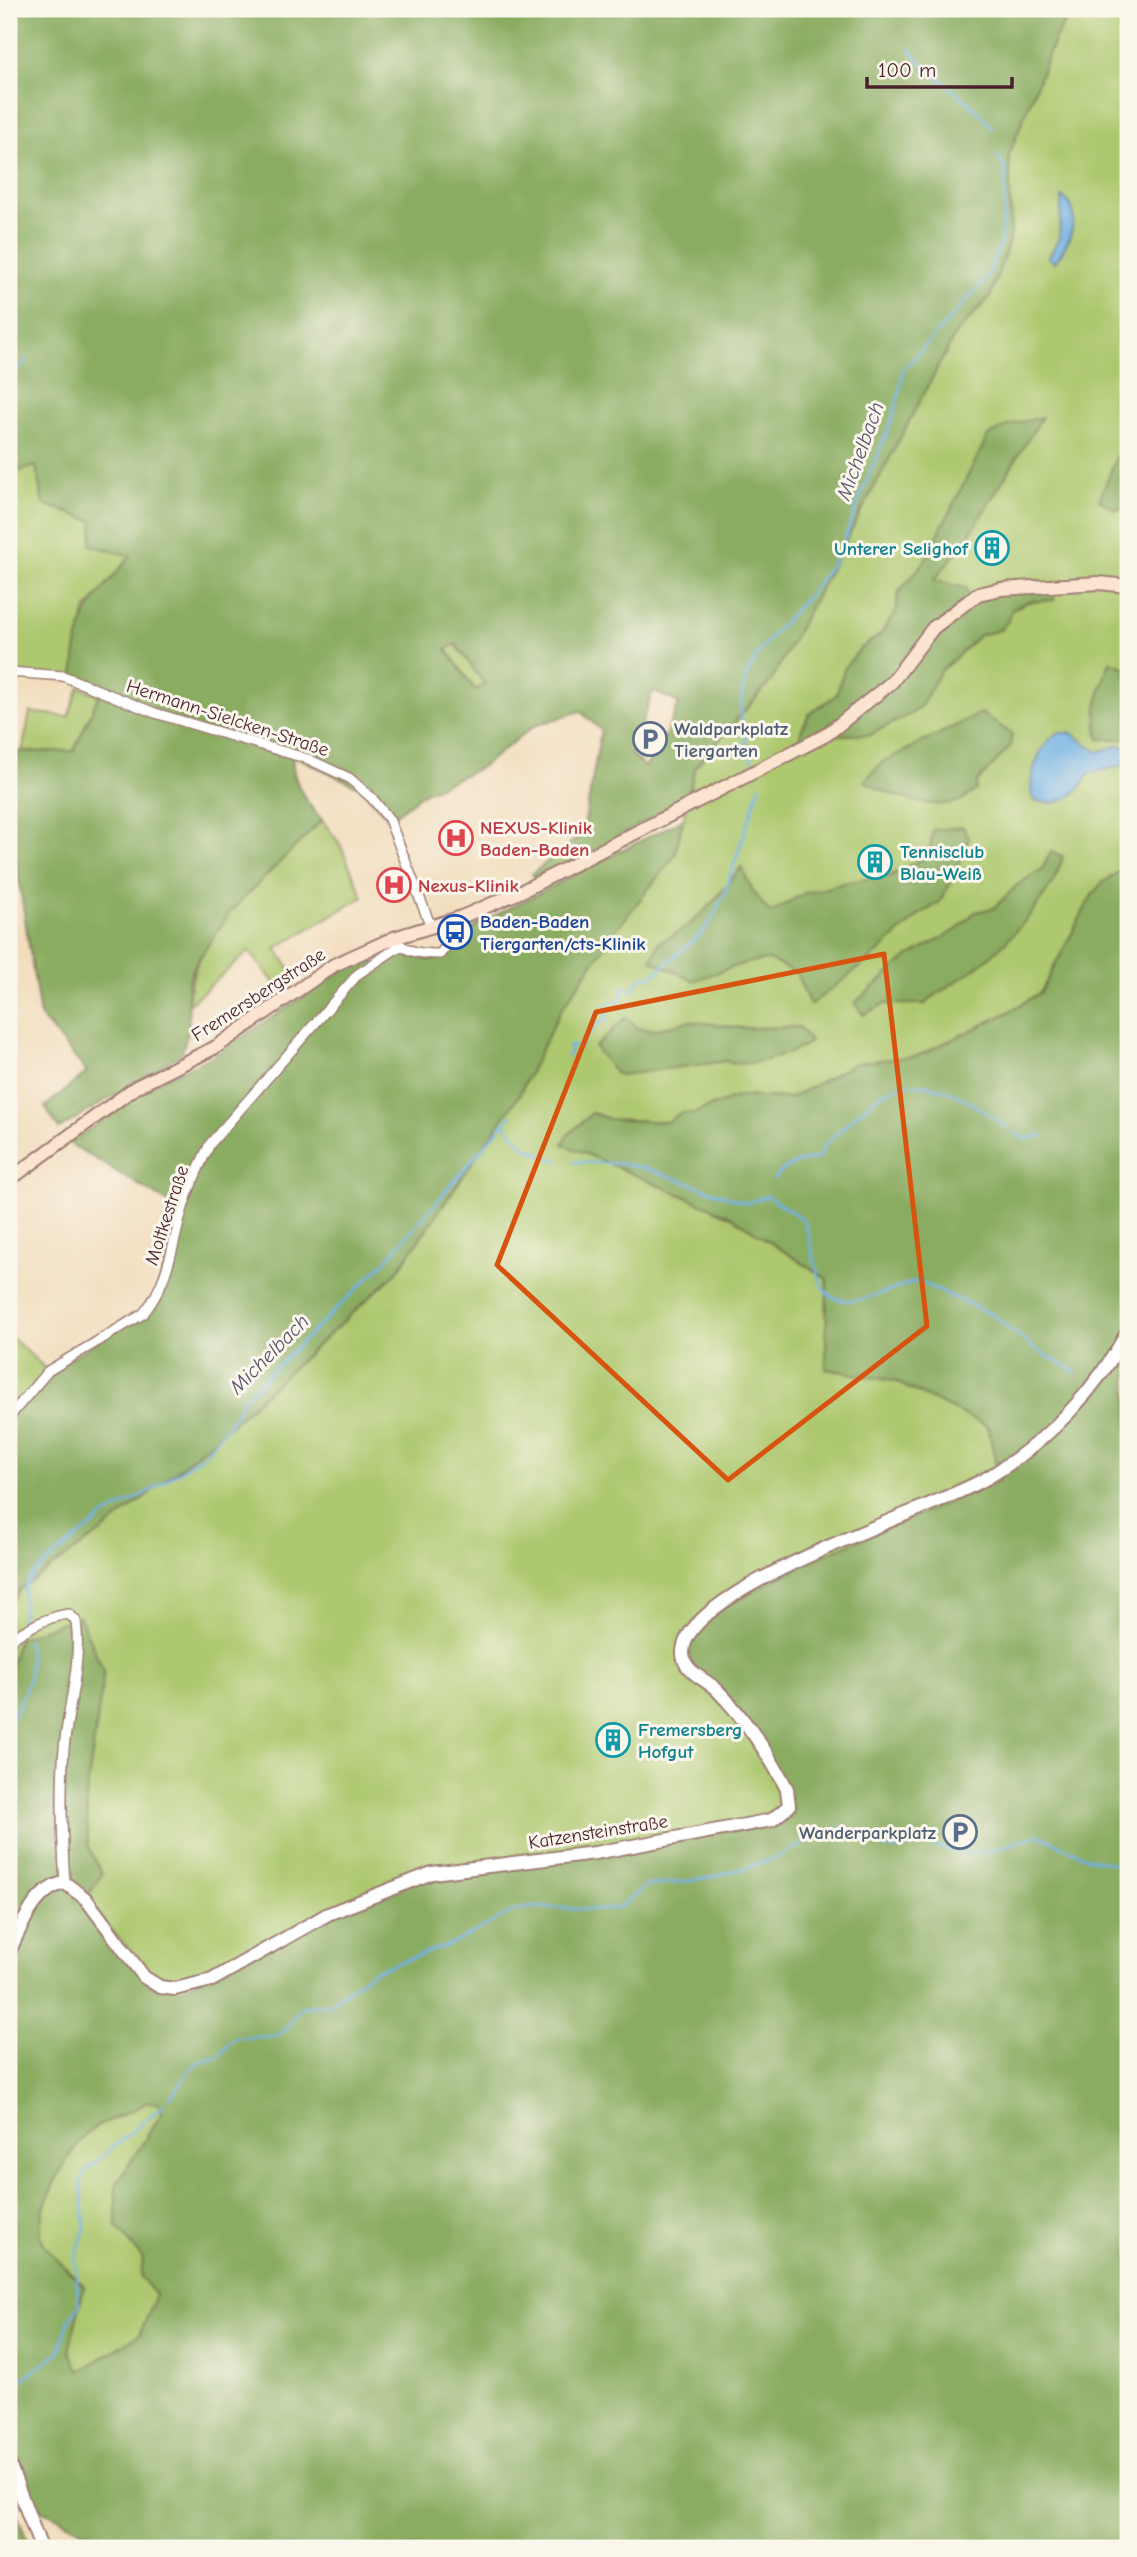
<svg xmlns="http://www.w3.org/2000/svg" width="1137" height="2557" font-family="'Comic Neue',sans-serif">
<rect width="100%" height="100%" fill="#fbf7ec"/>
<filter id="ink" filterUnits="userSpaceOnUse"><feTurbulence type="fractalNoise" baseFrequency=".0143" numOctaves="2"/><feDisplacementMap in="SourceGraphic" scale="14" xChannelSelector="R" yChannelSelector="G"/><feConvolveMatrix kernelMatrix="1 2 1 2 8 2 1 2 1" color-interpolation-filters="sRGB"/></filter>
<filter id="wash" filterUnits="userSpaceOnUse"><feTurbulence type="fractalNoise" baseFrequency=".00686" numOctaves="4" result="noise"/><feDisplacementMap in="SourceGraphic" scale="28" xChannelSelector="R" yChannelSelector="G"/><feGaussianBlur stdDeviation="1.57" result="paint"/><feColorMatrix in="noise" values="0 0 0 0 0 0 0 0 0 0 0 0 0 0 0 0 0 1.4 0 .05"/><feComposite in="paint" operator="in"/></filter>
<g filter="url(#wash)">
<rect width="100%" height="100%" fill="#f2ddbd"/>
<g fill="#adc86e" stroke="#7c744c" stroke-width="2">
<polygon points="1073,9 1128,9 1128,865 1101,884 1091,897 1041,992 1007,1013 918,1056 897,1059 791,1098 739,1096 694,1113 680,1113 667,1122 609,1119 592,1113 563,1143 730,1216 827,1279 826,1369 894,1381 988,1426 999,1481 814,1559 715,1688 783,1781 786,1811 230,1971 160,1987 86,1899 102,1874 88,1845 86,1796 104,1671 9,1673 9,1606 19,1590 104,1530 213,1441 396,1273 519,1095 559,1013 612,935 675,855 695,767 771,681 956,333 990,297 1011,235 1009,155 1055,38"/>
<polygon points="36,465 43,504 94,521 131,556 85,611 74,679 9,672 9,474"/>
<polygon points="455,644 486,685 475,690 446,648"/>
<polygon points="79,687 99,695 74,751 22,753 30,712 68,717"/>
<path d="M322,820L340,844L363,897L276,948L297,979L281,991L249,951L188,1005C188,934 275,867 322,820Z"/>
<polygon points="9,1335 48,1371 9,1417"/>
<path d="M148,2101L160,2103L162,2113L116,2185V2225L143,2259L141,2277L156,2295L141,2334L79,2372L69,2351L84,2286C72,2273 51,2257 43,2242C31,2217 67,2153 86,2134C95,2125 134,2111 148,2101Z"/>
</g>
<g fill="#8aac61" stroke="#6a6646" stroke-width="2" fill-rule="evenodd">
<path d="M9,9H1073L1055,38L1009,155L1011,235L990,297L956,333L771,681L695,767L688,796L538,884L532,874L583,833L601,730L580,711L534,726L480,768L425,792L389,819L361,788L293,755C290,780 306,802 322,820L231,911L194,966L188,984L189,1028L181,1054L59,1129L45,1107L87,1072L40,1016L9,816V752L74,751L100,693L74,679C75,615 92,602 131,556L91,545L93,521L43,504L36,466L9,474ZM456,644L485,685L475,690L446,649ZM653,691L679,703L658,752L645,767L631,754Z"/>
<path d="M1042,417L965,542L934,580L966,588L970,595C918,648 868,705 803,742L800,733L809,714L836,695L845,667L861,648L880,635L895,613L899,592L924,562L988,436L1009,425Z"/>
<polygon points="1128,429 1128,508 1125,505 1117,510 1099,500"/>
<polygon points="1053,586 1054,600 1028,602 1012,609 1009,620 1000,630 980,635 940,672 921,706 911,714 870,735 826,735 892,682 933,628 978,594"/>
<path d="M1110,662L1127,668L1128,739H1099C1092,712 1100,687 1110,662Z"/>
<path d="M981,713L1012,734L1010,747L977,782L976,790C971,793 964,800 957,802C931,810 887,795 864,781L882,762Z"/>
<polygon points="683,819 675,855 612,935 559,1013 519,1095 396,1273 213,1441 104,1530 19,1590 9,1606 9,1417 48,1371 143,1314 154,1301 182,1211 69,1143 163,1079 215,1055 366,955 379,966 398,954 430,960 447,956 478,924"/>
<path d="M963,827L969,838L953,879L939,903L919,915L868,961L810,1005L796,973L769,960L745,963L693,981L651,960L659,942C696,927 717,898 741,867L753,891L770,913L803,894L852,881L888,877L929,855L933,830Z"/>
<path d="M1051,852L1063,856C1053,898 997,956 960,979C947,987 937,993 925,1004H884L863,1015L855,1003L906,958L956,930L975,912L994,908L1017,885L1042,869Z"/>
<path d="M1128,865V2548H107L99,2539L30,2503L10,2431L19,2400L9,2378V1673L18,1639L79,1616L104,1671L86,1796L88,1845L102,1874L86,1899L144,1977L183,1988L328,1914L409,1880L772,1820L789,1797L715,1688L684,1660L699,1620L814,1559L999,1481L989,1427L894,1381L826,1369L827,1279L730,1216L563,1144L567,1136L592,1113L609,1119L667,1122L680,1113H694L739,1096L791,1098L855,1063L918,1056L1007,1013L1041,992L1091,897L1101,884ZM148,2102L159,2103L162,2113L116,2185V2225L143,2259L141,2277L156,2295L140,2334L80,2371L69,2351L84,2286C72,2273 51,2257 43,2242C31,2217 67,2153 86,2134C94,2125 134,2111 148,2102Z"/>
<path d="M626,1017L638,1028L654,1030L689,1021L743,1028L800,1027L810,1042C791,1055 748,1069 727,1061L621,1075L615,1073L595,1047Z"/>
<polygon points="9,2493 30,2548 9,2548"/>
</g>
<g fill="#6fb0e3" stroke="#5c6887" stroke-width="2">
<path d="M1062,197C1086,210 1067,247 1055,262L1048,258L1059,239Z"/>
<path d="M1058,733H1071L1098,752L1119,745L1128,749V759L1121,766L1089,773C1078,797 1058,808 1033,800C1027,778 1038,746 1058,733Z"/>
</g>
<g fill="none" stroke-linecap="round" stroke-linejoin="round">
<g stroke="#6fb0e3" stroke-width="2.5">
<path d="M910,49C933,80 970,97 992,128"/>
<polyline points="9,381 27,359"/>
<path d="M752,760C712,658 790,633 835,559C847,539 853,516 861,495C877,454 899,414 903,370L987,278L1000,244L1004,214L1006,170L997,156"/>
<polyline points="567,1056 571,1052 568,1046 580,1047 586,1036 594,1030 592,1026 607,1020 607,1005 612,1001 619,1004 624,987 632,991 641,978 652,976 703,932 713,917 724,895 760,786"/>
<polyline points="505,1124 525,1147 558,1161"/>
<polyline points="1013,1131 1025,1139 1043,1135"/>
<path d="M574,1162L622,1164L648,1169L746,1203L767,1196L804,1220C809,1234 817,1279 824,1289C842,1316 893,1288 917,1281L993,1315L1033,1348L1076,1372"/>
<path d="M774,1179C788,1164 800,1161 819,1158L823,1147C838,1133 871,1098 888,1091C932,1071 972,1103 1006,1127"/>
<polyline points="21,1628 25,1587 34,1573 104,1516 150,1491 204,1455 231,1422 245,1397 383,1264 511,1115"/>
<path d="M9,1723C26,1692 35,1676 27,1641"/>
<path d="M170,2097C194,2072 181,2064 218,2057L235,2038L277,2036L283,2032L301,2007L330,2004L372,1972L456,1942L513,1911L535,1907L601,1910L619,1908L646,1886L705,1879L742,1869L773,1859L833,1829H847L886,1848L897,1850L923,1843L963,1854L987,1852L1038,1835L1091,1859L1128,1866"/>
<polyline points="9,2389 59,2352 69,2321 79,2305 75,2262 85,2227 81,2182 85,2172 163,2105"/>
</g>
</g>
</g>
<g filter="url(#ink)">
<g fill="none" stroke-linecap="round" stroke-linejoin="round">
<g stroke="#9e7e74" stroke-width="12">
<g id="minor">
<polyline points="9,672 63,676 155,713 308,759 349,778 372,798 389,819 431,927"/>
<path d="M397,942C408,953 425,954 440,954L450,941L446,922"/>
<path d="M9,1417L48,1371L143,1314C168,1284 172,1247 182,1211C189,1187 199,1166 210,1144L358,974L400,946"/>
<path d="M9,1641C26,1629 47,1616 69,1614L76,1621C82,1665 68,1705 64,1749C60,1794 62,1838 65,1883"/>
</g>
</g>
<g stroke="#9e7e74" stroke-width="16">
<g id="tertiary">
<path d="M9,1952C21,1927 35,1888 65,1883L86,1899L144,1977L160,1987L175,1989L212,1980L328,1914L432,1873L595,1853L772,1820L789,1806L787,1789C770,1756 744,1717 717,1690C706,1679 683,1672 683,1653C683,1586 939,1509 992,1475C1049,1440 1097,1389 1128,1331"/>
<polyline points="9,2463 41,2548"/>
</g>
</g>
<g stroke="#9e7e74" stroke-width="16">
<polyline id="secondary" points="9,1180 136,1087 216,1047 334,965 394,938 459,918 522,891 826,735 892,682 933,628 978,594 1001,589 1099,583 1128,586"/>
</g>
<use href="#minor" stroke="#fff" stroke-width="9"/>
<use href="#tertiary" stroke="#fff" stroke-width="12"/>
<use href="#secondary" stroke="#fce5d0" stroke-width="12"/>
</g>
</g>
<path fill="none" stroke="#d8530f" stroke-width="5" stroke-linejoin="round" d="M884,954L927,1326L728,1480L497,1265L596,1012Z"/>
<defs>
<g id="building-ring" transform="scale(1.75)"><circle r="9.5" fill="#fbf7ec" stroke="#0f9aa8" stroke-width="1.5"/><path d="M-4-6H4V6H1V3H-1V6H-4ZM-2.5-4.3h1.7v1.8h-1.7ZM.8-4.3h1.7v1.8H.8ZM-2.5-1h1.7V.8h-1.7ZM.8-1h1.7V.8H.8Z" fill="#0f9aa8"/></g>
<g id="parking-ring" transform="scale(1.75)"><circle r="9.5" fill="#fbf7ec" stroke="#5c6f8a" stroke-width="1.5"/><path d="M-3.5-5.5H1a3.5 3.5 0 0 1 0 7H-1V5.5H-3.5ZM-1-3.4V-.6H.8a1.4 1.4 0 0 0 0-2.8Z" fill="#5c6f8a"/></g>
<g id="hospital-ring" transform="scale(1.75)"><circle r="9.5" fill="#fbf7ec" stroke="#e0444e" stroke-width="1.5"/><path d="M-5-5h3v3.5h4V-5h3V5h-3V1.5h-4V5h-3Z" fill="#e0444e"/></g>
<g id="bus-ring" transform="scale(1.75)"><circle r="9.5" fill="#fbf7ec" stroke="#1a4fb4" stroke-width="1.5"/><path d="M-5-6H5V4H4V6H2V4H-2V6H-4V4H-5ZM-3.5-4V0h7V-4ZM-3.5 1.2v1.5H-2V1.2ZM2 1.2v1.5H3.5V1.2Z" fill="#1a4fb4"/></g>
</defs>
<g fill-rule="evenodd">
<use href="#building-ring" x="992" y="548"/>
<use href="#parking-ring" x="650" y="739"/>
<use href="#hospital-ring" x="456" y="838"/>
<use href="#building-ring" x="875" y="862"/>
<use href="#hospital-ring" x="394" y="885"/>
<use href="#bus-ring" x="455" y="932"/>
<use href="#building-ring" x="613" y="1740"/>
<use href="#parking-ring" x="960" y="1832"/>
</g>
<g text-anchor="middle" stroke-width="6" stroke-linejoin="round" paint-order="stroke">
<g font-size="19" font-weight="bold" fill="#0d838f" stroke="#fbf7ec" text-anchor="start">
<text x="968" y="555" text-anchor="end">Unterer Selighof</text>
<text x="900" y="858">Tennisclub<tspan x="900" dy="22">Blau-Weiß</tspan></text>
<text x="638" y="1736">Fremersberg<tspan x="638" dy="22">Hofgut</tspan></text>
</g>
<g font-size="19" fill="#4a1f2b" stroke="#fbf7ec">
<text transform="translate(228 717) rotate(18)" y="7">Hermann-Sielcken-Straße</text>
<text transform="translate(258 994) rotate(-33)" y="7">Fremersbergstraße</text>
<text transform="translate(166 1215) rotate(-72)" y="7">Moltkestraße</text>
<text transform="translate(598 1831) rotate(-9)" y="7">Katzensteinstraße</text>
</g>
<g font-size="19" font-weight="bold" fill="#4e5e75" stroke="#fbf7ec" text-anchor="start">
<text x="674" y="735">Waldparkplatz<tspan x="674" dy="22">Tiergarten</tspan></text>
<text x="936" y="1839" text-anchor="end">Wanderparkplatz</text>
</g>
<g font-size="19" font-weight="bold" fill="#be3a42" stroke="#fbf7ec" text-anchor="start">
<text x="480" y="834">NEXUS-Klinik<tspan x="480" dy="22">Baden-Baden</tspan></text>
<text x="418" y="892">Nexus-Klinik</text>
</g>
<g font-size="19" font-weight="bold" fill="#164399" stroke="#fbf7ec" text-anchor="start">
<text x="480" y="928">Baden-Baden<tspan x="480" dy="22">Tiergarten/cts-Klinik</tspan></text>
</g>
<g font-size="21" font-style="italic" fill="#57526b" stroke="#fbf7ec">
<text transform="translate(860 451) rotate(-70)" y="7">Michelbach</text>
<text transform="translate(269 1354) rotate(-45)" y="7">Michelbach</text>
</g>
</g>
<rect width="1137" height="2557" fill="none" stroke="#fbf7ec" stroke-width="35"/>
<path d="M867 77v10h145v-10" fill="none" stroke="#4a1f2b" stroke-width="3.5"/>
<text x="878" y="77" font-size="21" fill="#4a1f2b" stroke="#fbf7ec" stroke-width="5" paint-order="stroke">100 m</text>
</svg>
